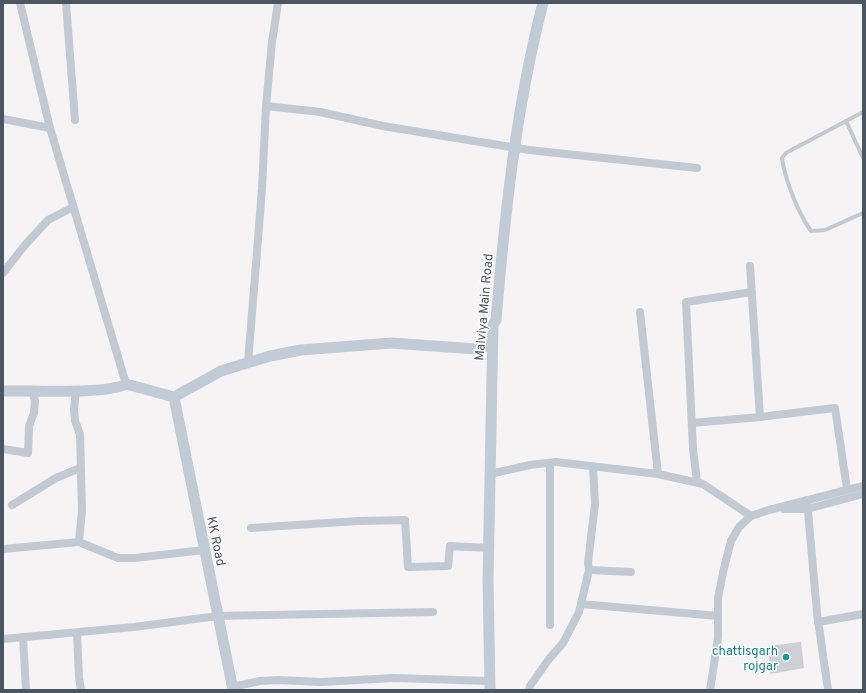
<svg xmlns="http://www.w3.org/2000/svg" width="866" height="693" font-family="Overpass,sans-serif">
<rect width="100%" height="100%" fill="#f5f3f3"/>
<polygon fill="#cdcfd5" points="801,642 804,668 770,674 768,646"/>
<g fill="none" stroke-linecap="round" stroke-linejoin="round">
<g stroke="#c1cad2" stroke-width="4">
<path d="M863,112L786,153L782,158C785,180 798,213 811,231L825,230L863,213"/>
<polyline points="846,121 863,158"/>
</g>
<g stroke="#c1cad2" stroke-width="8">
<polyline points="20,3 50,128 126,384"/>
<polyline points="66,3 75,120"/>
<polyline points="266,106 320,112 383,126 529,150 697,168"/>
<polyline points="3,119 50,128"/>
<polyline points="750,266 760,417"/>
<polyline points="3,273 25,245 48,220 73,207"/>
<polyline points="640,312 658,474"/>
<polyline points="248,363 262,189 266,106 272,42 278,3"/>
<polyline points="76,390 74,409 75,421 80,434 82,510 79,542 118,558 135,558 204,550"/>
<polyline points="692,423 760,417 835,408 847,489"/>
<polyline points="3,449 28,453 29,426 34,413 35,401 32,390"/>
<polyline points="593,466 595,504 588,563 589,570 631,572"/>
<polyline points="490,474 530,465 556,462 658,474 703,484 751,516"/>
<polyline points="697,482 693,449 686,302 752,292"/>
<polyline points="807,500 817,613 828,690"/>
<polyline points="12,505 56,478 80,468"/>
<polyline points="784,509 807,509 863,494"/>
<polyline points="251,528 358,521 405,520 408,567 448,566 450,546 489,548"/>
<polyline points="3,549 79,542"/>
<polyline points="581,604 718,616"/>
<polyline points="818,622 863,614"/>
<polyline points="550,625 550,463"/>
<polyline points="77,633 79,677 81,690"/>
<polyline points="23,637 26,690"/>
<polyline points="3,639 134,627 218,616 433,612"/>
<polyline points="232,687 260,681 278,680 321,682 393,678 490,681"/>
<polyline points="529,690 530,686 549,659 563,643 579,612 589,570"/>
<polyline points="710,690 718,638 718,598 724,568 731,541 739,527 751,516 769,510 863,486"/>
</g>
<g stroke="#c1cbd6" stroke-width="11">
<path d="M3,391C30,390 105,395 126,384L174,397L221,371L270,356L301,350L391,343L476,349L492,344"/>
<polyline points="174,397 233,690"/>
<path d="M490,690L488,580L493,325L496,320C505,213 516,107 543,3"/>
</g>
</g>
<circle fill="#0f9aa8" stroke="#fff" stroke-width="1.5" cx="786" cy="657" r="4"/>
<g text-anchor="middle" stroke-width="3" stroke-linejoin="round" paint-order="stroke">
<g font-size="13" fill="#4a5661" stroke="#fff">
<text transform="translate(483 307) rotate(-85)" y="5">Malviya Main Road</text>
<text transform="translate(217 541) rotate(78)" y="5">KK Road</text>
</g>
<g font-size="13" fill="#0d838f" stroke="#fff" text-anchor="end">
<text x="778" y="655">chattisgarh<tspan x="778" dy="15">rojgar</tspan></text>
</g>
</g>
<rect width="866" height="693" fill="none" stroke="#4a5661" stroke-width="8"/>
</svg>
